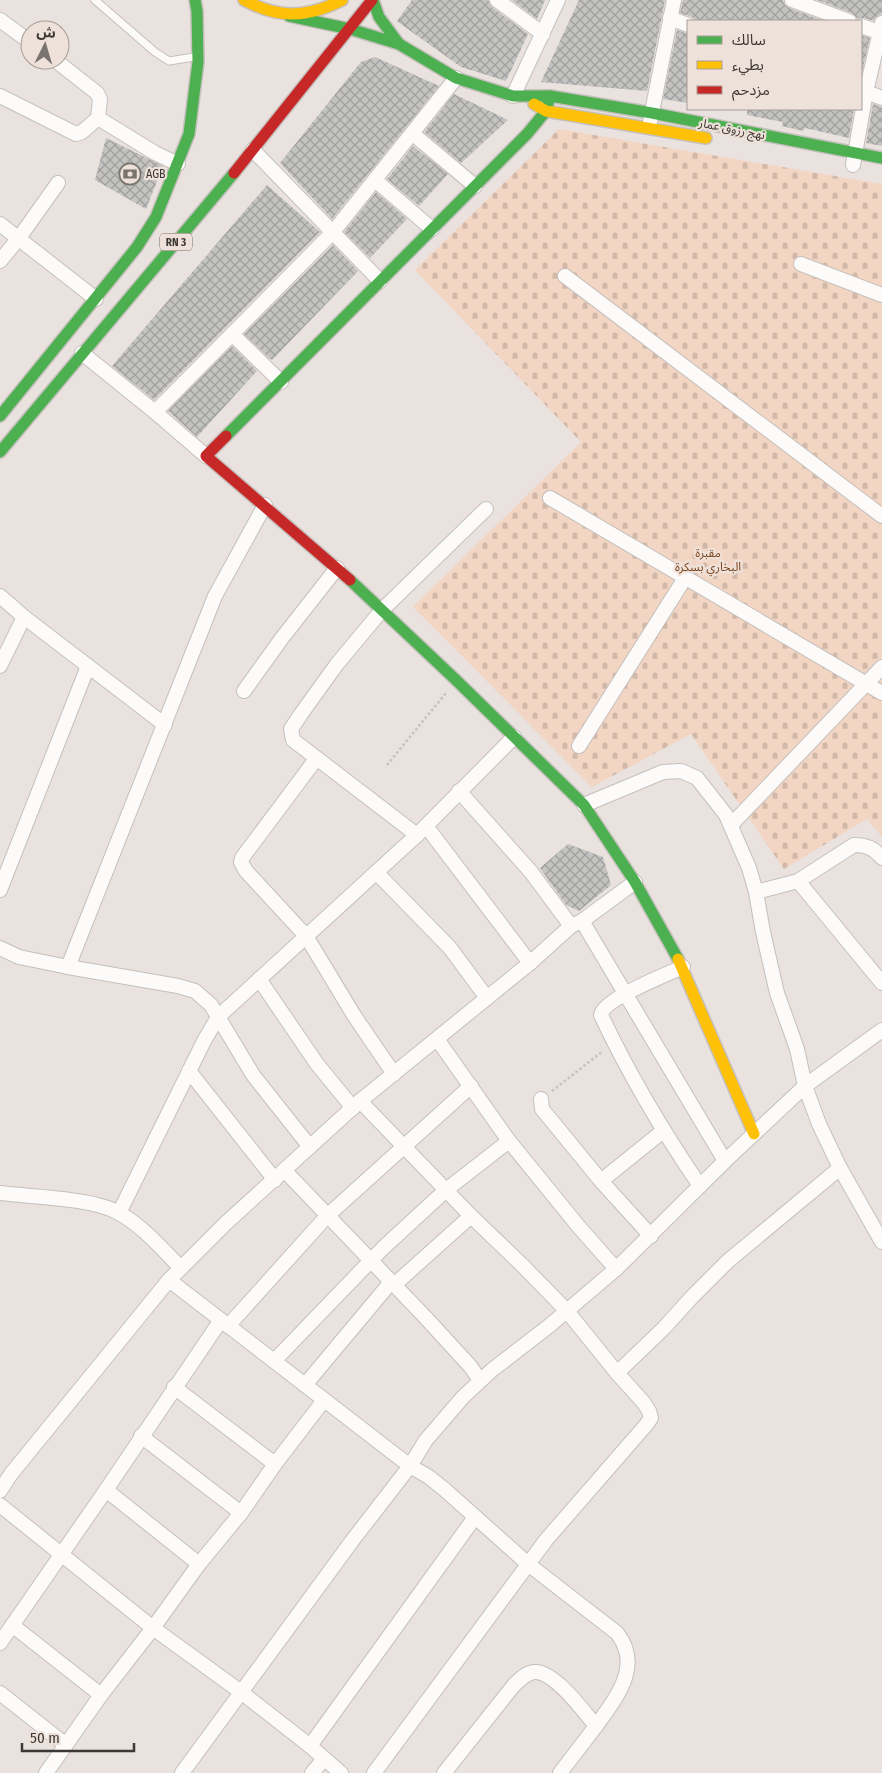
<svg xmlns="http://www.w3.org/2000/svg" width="882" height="1773" font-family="'Fira Sans Condensed','Noto Sans Arabic',sans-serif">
<defs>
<pattern id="cemetery-stones" width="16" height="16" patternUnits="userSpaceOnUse" patternTransform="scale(1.25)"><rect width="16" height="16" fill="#f3d5c3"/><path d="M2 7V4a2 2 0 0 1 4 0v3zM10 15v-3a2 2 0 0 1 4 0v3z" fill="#d1b8a8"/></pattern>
<pattern id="building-cross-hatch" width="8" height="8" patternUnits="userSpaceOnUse" patternTransform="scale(1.25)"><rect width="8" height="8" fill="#c3c3c1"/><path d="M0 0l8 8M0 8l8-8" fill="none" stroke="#a09f9e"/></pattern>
</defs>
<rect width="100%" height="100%" fill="#e9e2de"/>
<polygon fill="url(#cemetery-stones)" points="559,129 882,184 882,837 867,819 784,869 691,734 592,787 413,607 581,442 415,270"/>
<g fill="url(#building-cross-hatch)">
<polygon points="412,0 488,0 492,7 528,34 506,81 461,67 398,22 397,21"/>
<polygon points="512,0 545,0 537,19"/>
<polygon points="579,0 665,0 647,91 541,82"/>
<polygon points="683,0 783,0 785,5 789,8 824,21 696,21 692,17 680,13"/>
<polygon points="817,0 882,0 882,14 876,17 874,21 863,18 857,18 852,13"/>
<polygon points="677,30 688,34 688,103 663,99"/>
<polygon points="861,35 870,38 861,76"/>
<polygon points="375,57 439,86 332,219 280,163 361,62"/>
<polygon points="454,94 508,120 461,163 424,132"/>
<polygon points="873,104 882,107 882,146 866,143"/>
<polygon points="747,109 854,109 849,138 805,128 803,131 782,126 783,122 747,115"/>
<polygon points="106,138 163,166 146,209 95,180"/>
<polygon points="413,146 448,174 419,206 387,179"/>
<polygon points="267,185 320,232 154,400 112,366"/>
<polygon points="376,192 407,219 370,258 344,232"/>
<polygon points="333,245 358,271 272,360 269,358 244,334"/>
<polygon points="232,346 257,371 197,437 168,411"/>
<polygon points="568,844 603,857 611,885 579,911 566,905 540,868"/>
</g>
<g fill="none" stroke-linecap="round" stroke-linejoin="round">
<g stroke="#c5c0bc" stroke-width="9">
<polyline id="lane" points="95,0 155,52 169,61 194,57"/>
</g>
<g stroke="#c5c0bc" stroke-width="16">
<g id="street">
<polyline points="497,0 543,34"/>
<polyline points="792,0 849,21"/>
<polyline points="670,18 688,25"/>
<polyline points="0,20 30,42"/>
<polyline points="861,26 882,33"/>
<polyline points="55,60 97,93 100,99 98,118 155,153 178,164"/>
<polyline points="861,90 882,98"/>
<polyline points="0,96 76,134 82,132 98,118"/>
<polyline points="513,96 558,0"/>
<polyline points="650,122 674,0"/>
<polyline points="413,134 475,186"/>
<polyline points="253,150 380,281"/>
<polyline points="853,165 866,92 882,23"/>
<polyline points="375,180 432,229"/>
<polyline points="0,224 96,299"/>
<polyline points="0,261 19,238 58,183"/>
<polyline points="801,264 882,295"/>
<polyline points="565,276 882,516"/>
<polyline points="232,334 281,382"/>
<polyline points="82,353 155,412 206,456"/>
<polyline points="155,412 333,232 456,78"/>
<polyline points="550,498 882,693"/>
<polyline points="486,509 382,610 337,664 301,714 291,729 293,740 417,835 514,737"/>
<polyline points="0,596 24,617 165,725"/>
<polyline points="0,666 24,617"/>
<polyline points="244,691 282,638 337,568"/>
<polyline points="579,746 685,578"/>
<polyline points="316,759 242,858 241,862 246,871 306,936 355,1017 394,1074"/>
<polyline points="459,791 531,872 571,926"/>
<path d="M584,805L663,772L681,771L697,778L726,815L749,868L756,892L798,881L854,845C866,845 874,848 882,858"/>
<polyline points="731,825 882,667"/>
<polyline points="426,826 530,963"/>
<polyline points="376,872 450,948 487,998"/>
<polyline points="798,881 882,983"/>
<polyline points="0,890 88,666"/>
<polyline points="756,892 763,932 777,993 797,1049 805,1086 819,1124 840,1168 882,1242"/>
<polyline points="582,921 725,1161"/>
<polyline points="0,948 19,957 68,967 215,596 265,505"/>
<polyline points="68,967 178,986 195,991 211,1005 253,1075 310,1147"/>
<path d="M683,967C667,974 604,999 601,1015C630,1077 662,1130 700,1186"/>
<polyline points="259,979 317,1064 353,1108"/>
<polyline points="437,1039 509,1141 579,1227 616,1269"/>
<polyline points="189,1071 275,1180"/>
<polyline points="541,1099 542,1109 601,1181"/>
<polyline points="360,1101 471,1216 521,1264 567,1311 617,1373 644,1403 649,1411 651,1418 646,1425 546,1540 374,1773"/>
<polyline points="285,1171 426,1318 470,1366 480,1380"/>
<path d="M0,1193C32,1197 91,1198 117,1212C142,1225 162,1249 181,1268"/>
<polyline points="119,1213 204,1041 218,1017 417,835"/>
<polyline points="651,1236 601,1181 663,1131"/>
<polyline points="394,1285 471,1216"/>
<polyline points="228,1326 327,1216 471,1086"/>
<polyline points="274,1361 383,1248 446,1190 509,1141"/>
<polyline points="617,1373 664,1328 691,1298 728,1261 840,1168"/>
<polyline points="305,1385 391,1282"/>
<polyline points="174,1387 275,1464"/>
<polyline points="141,1436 241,1513"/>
<polyline points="106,1490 199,1564"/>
<polyline points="0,1491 11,1474 169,1280"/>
<polyline points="0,1505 153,1628 241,1692 310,1746 341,1773"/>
<polyline points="12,1625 101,1695"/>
<polyline points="0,1643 106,1490 221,1320"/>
<polyline points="0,1693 66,1745"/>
<path d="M596,1726C616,1698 643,1666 617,1633L528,1564L444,1489L429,1477L410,1466L169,1280L226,1223L360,1101L530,963L571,926L582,921L635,882"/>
<polyline points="310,1746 475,1517"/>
<polyline points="46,1773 101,1695 153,1628 199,1564 241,1513 275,1464 324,1400"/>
<polyline points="182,1773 352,1541 410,1466 426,1440 463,1397 492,1370 549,1326 616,1269 725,1161 805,1086 882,1030"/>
<polyline points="312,1773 324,1759"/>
<path d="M444,1773L514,1685C520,1679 526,1673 534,1672C554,1670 584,1712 596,1726L560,1773"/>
</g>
</g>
<g stroke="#c5c0bc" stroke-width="14">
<g id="fast">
<polyline points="373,0 379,17 399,44"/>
<polyline points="289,16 350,29 399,44 456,78 513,96 550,96 652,113 882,158"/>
<polyline points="0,416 137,247 156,217 189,134 198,62 197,11 195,0"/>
<polyline points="226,436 527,134 546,111 550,96"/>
<polyline points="0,452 234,173"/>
<polyline points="350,580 456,680 584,805 635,882 678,959"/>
</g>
</g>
<g stroke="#c5c0bc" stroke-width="14">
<g id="slow">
<path d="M244,0C279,19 307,18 342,0"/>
<polyline points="534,104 546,111 706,138"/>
<polyline points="678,959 754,1134"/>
</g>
</g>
<g stroke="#c5c0bc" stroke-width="14">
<g id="jam">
<polyline points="234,173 372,0"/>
<polyline points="226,436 206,456 350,580"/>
</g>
</g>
<g stroke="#c5c3c2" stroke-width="2.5" stroke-dasharray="2.5 2.5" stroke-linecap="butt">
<polyline points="387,765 446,693"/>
<polyline points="552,1091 603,1051"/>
</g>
<use href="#lane" stroke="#fcfbfa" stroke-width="7"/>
<use href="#street" stroke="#fcfbfa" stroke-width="14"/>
<use href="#fast" stroke="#4caf50" stroke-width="11"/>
<use href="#slow" stroke="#ffc107" stroke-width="11"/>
<use href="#jam" stroke="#c62828" stroke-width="11"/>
</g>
<defs>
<g id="bank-ring" transform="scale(1.125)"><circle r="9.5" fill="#eee1d9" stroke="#797470" stroke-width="1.5"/><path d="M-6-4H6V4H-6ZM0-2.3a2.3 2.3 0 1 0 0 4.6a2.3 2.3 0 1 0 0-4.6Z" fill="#797470"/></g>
</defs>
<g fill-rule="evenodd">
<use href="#bank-ring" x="130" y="174"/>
</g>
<g text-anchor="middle" stroke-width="4.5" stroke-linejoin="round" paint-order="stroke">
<rect fill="#eee1d9" stroke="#726b66" stroke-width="1" x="160" y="233.5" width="32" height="17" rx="4"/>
<g font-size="11" font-weight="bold" fill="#3d3835">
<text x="176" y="246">RN 3</text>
</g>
<g font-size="12" fill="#3d3835" stroke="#eee1d9">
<text transform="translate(732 129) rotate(11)" y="4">نهج رزوق عمار</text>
</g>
<g font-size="12" fill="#3d3835" stroke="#eee1d9" text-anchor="start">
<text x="146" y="178">AGB</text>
</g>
<g font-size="12" fill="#7b451e" stroke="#eee1d9">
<text x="708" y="557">مقبرة<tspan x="708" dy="14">البخاري بسكرة</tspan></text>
</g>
</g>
<rect x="687" y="20" width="175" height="90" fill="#eee1d9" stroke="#a79d97"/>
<rect x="697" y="36" width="25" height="8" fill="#4caf50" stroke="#a79d97"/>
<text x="732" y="45" font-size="15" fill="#3d3835">سالك</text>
<rect x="697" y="61" width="25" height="8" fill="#ffc107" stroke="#a79d97"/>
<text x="732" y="70" font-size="15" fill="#3d3835">بطيء</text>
<rect x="697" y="86" width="25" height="8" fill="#c62828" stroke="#a79d97"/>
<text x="732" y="95" font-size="15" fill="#3d3835">مزدحم</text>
<g transform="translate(45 45) rotate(5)"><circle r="24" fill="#eee1d9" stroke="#a79d97"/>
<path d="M0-4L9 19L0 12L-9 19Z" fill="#797470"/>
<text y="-8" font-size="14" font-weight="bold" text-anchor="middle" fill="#3d3835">ش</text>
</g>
<path d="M22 1743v8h112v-8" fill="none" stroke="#3d3835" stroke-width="2.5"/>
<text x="30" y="1743" font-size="15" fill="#3d3835" stroke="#eee1d9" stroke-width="4" paint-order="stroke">50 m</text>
</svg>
